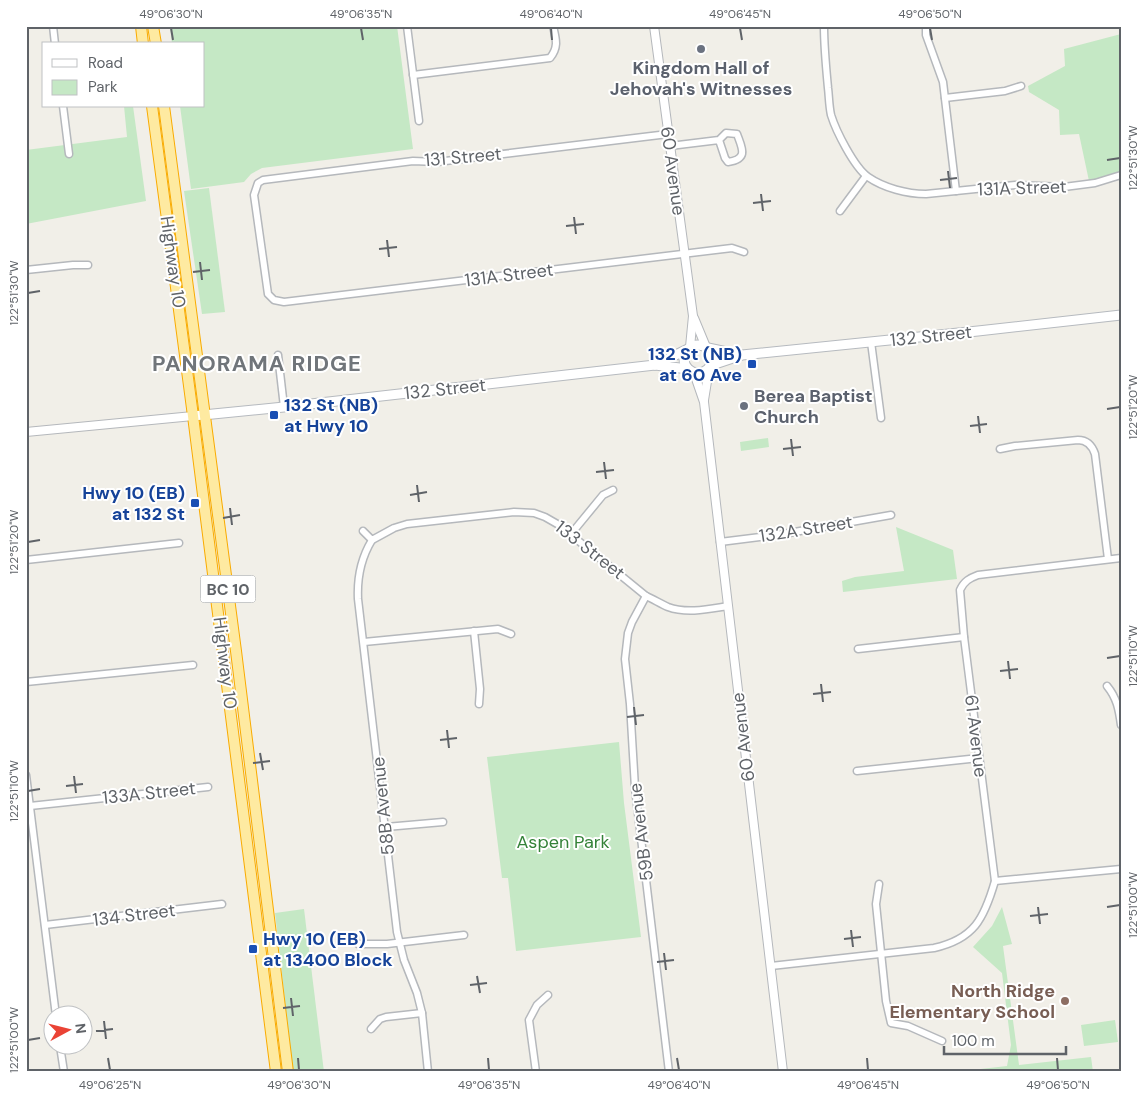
<svg xmlns="http://www.w3.org/2000/svg" width="1147" height="1098" font-family="'DM Sans',sans-serif">
<rect width="100%" height="100%" fill="#f1efe8"/>
<g fill="#c5e8c5">
<polygon points="170,26 397,26 413,149 262,168 251,174 244,182 191,189 180,106 204,106 204,44 172,44"/>
<polygon points="1121,34 1121,173 1089,181 1079,134 1060,135 1059,110 1029,92 1028,86 1065,66 1064,49"/>
<polygon points="124,106 133,106 146,201 26,224 26,150 127,137"/>
<polygon points="209,188 225,312 202,314 184,191"/>
<polygon points="768,438 769,447 741,451 740,442"/>
<polygon points="896,527 953,550 957,579 843,592 842,581 855,577 904,571"/>
<polygon points="619,742 624,803 641,937 516,951 508,878 502,878 487,757"/>
<polygon points="1002,907 1012,944 1003,946 1019,1065 1091,1057 1093,1072 954,1072 1007,1066 1011,1045 1002,973 973,947 992,926"/>
<polygon points="304,909 324,1072 293,1072 275,913"/>
<polygon points="1115,1020 1118,1042 1084,1046 1081,1025"/>
</g>
<g fill="none" stroke-linecap="round" stroke-linejoin="round">
<g stroke="#b5b8bc" stroke-width="9">
<g id="minor">
<polyline points="53,26 55,44"/>
<polyline points="407,26 419,121"/>
<path d="M824,26C824,47 826,67 828,88C829,96 829,106 831,115C836,131 854,167 868,177C884,188 907,194 926,194L1015,185L1064,187L1095,183L1121,175"/>
<polyline points="926,26 926,35 943,82 956,191"/>
<path d="M413,75L550,58C559,47 556,39 553,26"/>
<polyline points="945,98 1005,91 1021,86"/>
<polyline points="63,106 69,154"/>
<polyline points="668,134 437,162 413,161 263,180 258,183 254,195 268,294 274,300 284,302 732,248 744,252"/>
<path d="M670,146L719,140L726,133L737,134C742,148 749,159 728,162L725,158L719,140"/>
<polyline points="840,211 866,176"/>
<polyline points="26,270 73,265 88,265"/>
<polyline points="871,342 881,418"/>
<polyline points="278,355 284,407"/>
<path d="M1000,449L1015,446L1078,440C1087,440 1092,445 1095,454L1108,559"/>
<path d="M363,531L372,540L394,528L407,524L514,512L534,513L545,517L559,525L646,596C653,599 661,604 668,607C687,614 709,609 728,606"/>
<polyline points="571,534 603,495 613,490"/>
<path d="M372,540C361,558 357,578 358,599L397,932L404,960L417,993L422,1013L428,1072"/>
<polyline points="720,542 783,534 891,515"/>
<polyline points="26,560 179,543"/>
<polyline points="646,596 632,622 628,633 625,659 630,704 635,788 669,1072"/>
<polyline points="474,631 480,689 479,704"/>
<polyline points="364,642 498,629 511,634"/>
<polyline points="858,649 964,637"/>
<polyline points="26,682 193,665"/>
<path d="M1107,686C1117,698 1119,710 1121,725"/>
<polyline points="857,771 979,758"/>
<polyline points="26,775 56,1016"/>
<polyline points="30,806 208,787"/>
<polyline points="386,827 443,822"/>
<polyline points="995,881 1121,869"/>
<polyline points="879,884 876,904 886,1001 891,1023 908,1026 942,1041"/>
<polyline points="45,925 222,904"/>
<polyline points="358,944 387,944 464,935"/>
<path d="M771,966L934,948C974,939 984,919 995,881L964,637L960,590C964,581 970,578 978,575L1121,558"/>
<polyline points="371,1029 380,1019 386,1017 422,1013"/>
<polyline points="60,1046 64,1072"/>
<polyline points="536,1072 529,1020 537,1005 548,995"/>
</g>
</g>
<g stroke="#b5b8bc" stroke-width="10">
<g id="tertiary">
<polyline points="654,26 693,316 690,347"/>
<polyline points="694,318 706,347"/>
<polyline points="694,373 704,402 783,1072"/>
<polyline points="704,400 709,369"/>
<polyline points="26,432 193,416"/>
</g>
</g>
<g stroke="#b6babf" stroke-width="11">
<g id="secondary">
<circle cx="698" cy="359" r="14"/>
<polyline points="708,348 741,355"/>
<polyline points="655,365 688,349"/>
<polyline points="712,365 742,355 978,331 1121,315"/>
<polyline points="193,416 284,407 655,365 688,369"/>
</g>
</g>
<g stroke="#f9ab00" stroke-width="12">
<g id="trunk">
<polyline points="141,26 143,44"/>
<polyline points="153,26 156,44"/>
<polyline points="152,106 193,416 276,1072"/>
<polyline points="164,106 236,651 288,1072"/>
</g>
</g>
<use href="#minor" stroke="#fff" stroke-width="6"/>
<use href="#tertiary" stroke="#fff" stroke-width="8"/>
<use href="#secondary" stroke="#fff" stroke-width="9"/>
<use href="#trunk" stroke="#feeaa1" stroke-width="10"/>
</g>
<path fill="none" stroke="#5f6368" stroke-width="2" d="M171,28L173,40M361,28L363,40M551,28L552,40M740,28L742,40M930,28L932,40M1107,160L1120,158M948,171L950,188M940,180L957,178M761,194L763,211M753,203L771,201M574,217L576,234M566,226L584,224M387,240L389,257M379,249L397,247M200,262L202,280M193,272L210,270M28,293L40,291M1107,409L1120,407M978,416L980,433M970,426L987,424M791,439L793,456M783,449L801,447M604,462L606,479M596,472L614,470M417,485L419,502M410,495L427,492M230,508L232,525M223,518L240,515M28,542L40,540M1107,658L1120,656M1008,661L1010,679M1000,671L1018,669M821,684L823,702M813,694L831,692M634,707L636,725M627,717L644,715M447,730L449,748M440,740L457,738M260,753L263,770M253,763L270,761M74,776L76,793M66,786L83,784M28,791L40,789M1038,907L1040,924M1107,907L1120,905M1030,916L1048,914M851,930L853,947M844,939L861,937M664,953L666,970M657,962L674,960M477,976L480,993M470,985L487,983M291,998L293,1016M283,1008L300,1006M104,1021L106,1039M96,1031L113,1029M28,1040L40,1038M108,1058L110,1070M298,1058L299,1070M488,1058L489,1070M677,1058L679,1070M867,1058L868,1070M1057,1058L1058,1070"/>
<g fill="#6b7280" stroke="#fff" stroke-width="2">
<circle cx="701" cy="49" r="5"/>
<circle cx="744" cy="406" r="5"/>
</g>
<g fill="#1a4fb4" stroke="#fff" stroke-width="2">
<rect x="747" y="359" width="10" height="10" rx="2.5"/>
<rect x="269" y="410" width="10" height="10" rx="2.5"/>
<rect x="190" y="498" width="10" height="10" rx="2.5"/>
<rect x="248" y="944" width="10" height="10" rx="2.5"/>
</g>
<circle fill="#8d6e63" stroke="#fff" stroke-width="2" cx="1065" cy="1001" r="5"/>
<g text-anchor="middle" stroke-width="4" stroke-linejoin="round" paint-order="stroke">
<rect fill="#fff" stroke="#8f9295" stroke-width="1" x="200.5" y="575.5" width="55" height="27" rx="4"/>
<g font-size="16" font-weight="bold" fill="#5f6368">
<text x="228" y="595">BC 10</text>
</g>
<g font-size="18" font-weight="bold" fill="#5b616d" stroke="#fff">
<text x="701" y="74">Kingdom Hall of<tspan x="701" dy="21">Jehovah's Witnesses</tspan></text>
<text x="754" y="402" text-anchor="start">Berea Baptist<tspan x="754" dy="21">Church</tspan></text>
</g>
<g font-size="18" fill="#5f6368" stroke="#fff">
<text transform="translate(463 157) rotate(-5)" y="6">131 Street</text>
<text transform="translate(673 171) rotate(82)" y="6">60 Avenue</text>
<text transform="translate(1022 188) rotate(-2)" y="6">131A Street</text>
<text transform="translate(173 262) rotate(82)" y="6">Highway 10</text>
<text transform="translate(509 275) rotate(-7)" y="6">131A Street</text>
<text transform="translate(931 336) rotate(-6)" y="6">132 Street</text>
<text transform="translate(445 389) rotate(-6)" y="6">132 Street</text>
<text transform="translate(806 529) rotate(-9)" y="6">132A Street</text>
<text transform="translate(590 550) rotate(38)" y="6">133 Street</text>
<text transform="translate(225 663) rotate(83)" y="6">Highway 10</text>
<text transform="translate(976 736) rotate(83)" y="6">61 Avenue</text>
<text transform="translate(743 737) rotate(-97)" y="6">60 Avenue</text>
<text transform="translate(149 793) rotate(-6)" y="6">133A Street</text>
<text transform="translate(383 806) rotate(-96)" y="6">58B Avenue</text>
<text transform="translate(641 832) rotate(-97)" y="6">59B Avenue</text>
<text transform="translate(134 915) rotate(-7)" y="6">134 Street</text>
</g>
<g font-size="18" font-weight="bold" fill="#164399" stroke="#fff" text-anchor="end">
<text x="742" y="360">132 St (NB)<tspan x="742" dy="21">at 60 Ave</tspan></text>
<text x="284" y="411" text-anchor="start">132 St (NB)<tspan x="284" dy="21">at Hwy 10</tspan></text>
<text x="185" y="499">Hwy 10 (EB)<tspan x="185" dy="21">at 132 St</tspan></text>
<text x="263" y="945" text-anchor="start">Hwy 10 (EB)<tspan x="263" dy="21">at 13400 Block</tspan></text>
</g>
<g font-size="18" fill="#348238" stroke="#fff">
<text x="563" y="848">Aspen Park</text>
</g>
<g font-size="18" font-weight="bold" fill="#785e54" stroke="#fff" text-anchor="end">
<text x="1055" y="997">North Ridge<tspan x="1055" dy="21">Elementary School</tspan></text>
</g>
<g font-size="22" font-weight="bold" letter-spacing="1" fill="#70757a" stroke="#fff">
<text x="257" y="371">PANORAMA RIDGE</text>
</g>
</g>
<rect width="1147" height="1098" fill="none" stroke="#ffffff" stroke-width="55"/>
<rect x="42" y="42" width="162" height="65" fill="#ffffff" stroke="#bfc1c3"/>
<rect x="52" y="59" width="25" height="8" fill="#ffffff" stroke="#bfc1c3"/>
<text x="88" y="68" font-size="15" fill="#5f6368">Road</text>
<rect x="52" y="80" width="25" height="15" fill="#c5e8c5" stroke="#bfc1c3"/>
<text x="88" y="92" font-size="15" fill="#5f6368">Park</text>
<g transform="translate(68 1030) rotate(83)"><circle r="24" fill="#ffffff" stroke="#bfc1c3"/>
<path d="M0-4L9 19L0 12L-9 19Z" fill="#ea4335"/>
<text y="-8" font-size="14" font-weight="bold" text-anchor="middle" fill="#5f6368">N</text>
</g>
<path d="M944 1046v8h122v-8" fill="none" stroke="#5f6368" stroke-width="2.5"/>
<text x="952" y="1046" font-size="15" fill="#5f6368" stroke="#ffffff" stroke-width="4" paint-order="stroke">100 m</text>
<rect x="28" y="28" width="1092" height="1042" fill="none" stroke="#5f6368" stroke-width="2"/>
<g font-size="12" text-anchor="middle" fill="#5f6368">
<text x="171" y="18">49°06'30"N</text>
<text x="361" y="18">49°06'35"N</text>
<text x="551" y="18">49°06'40"N</text>
<text x="740" y="18">49°06'45"N</text>
<text x="930" y="18">49°06'50"N</text>
<text transform="translate(1133 158) rotate(-90)" y="4">122°51'30"W</text>
<text transform="translate(14 293) rotate(-90)" y="4">122°51'30"W</text>
<text transform="translate(1133 407) rotate(-90)" y="4">122°51'20"W</text>
<text transform="translate(14 542) rotate(-90)" y="4">122°51'20"W</text>
<text transform="translate(1133 656) rotate(-90)" y="4">122°51'10"W</text>
<text transform="translate(14 791) rotate(-90)" y="4">122°51'10"W</text>
<text transform="translate(1133 905) rotate(-90)" y="4">122°51'00"W</text>
<text transform="translate(14 1040) rotate(-90)" y="4">122°51'00"W</text>
<text x="110" y="1089">49°06'25"N</text>
<text x="299" y="1089">49°06'30"N</text>
<text x="489" y="1089">49°06'35"N</text>
<text x="679" y="1089">49°06'40"N</text>
<text x="868" y="1089">49°06'45"N</text>
<text x="1058" y="1089">49°06'50"N</text>
</g>
</svg>
